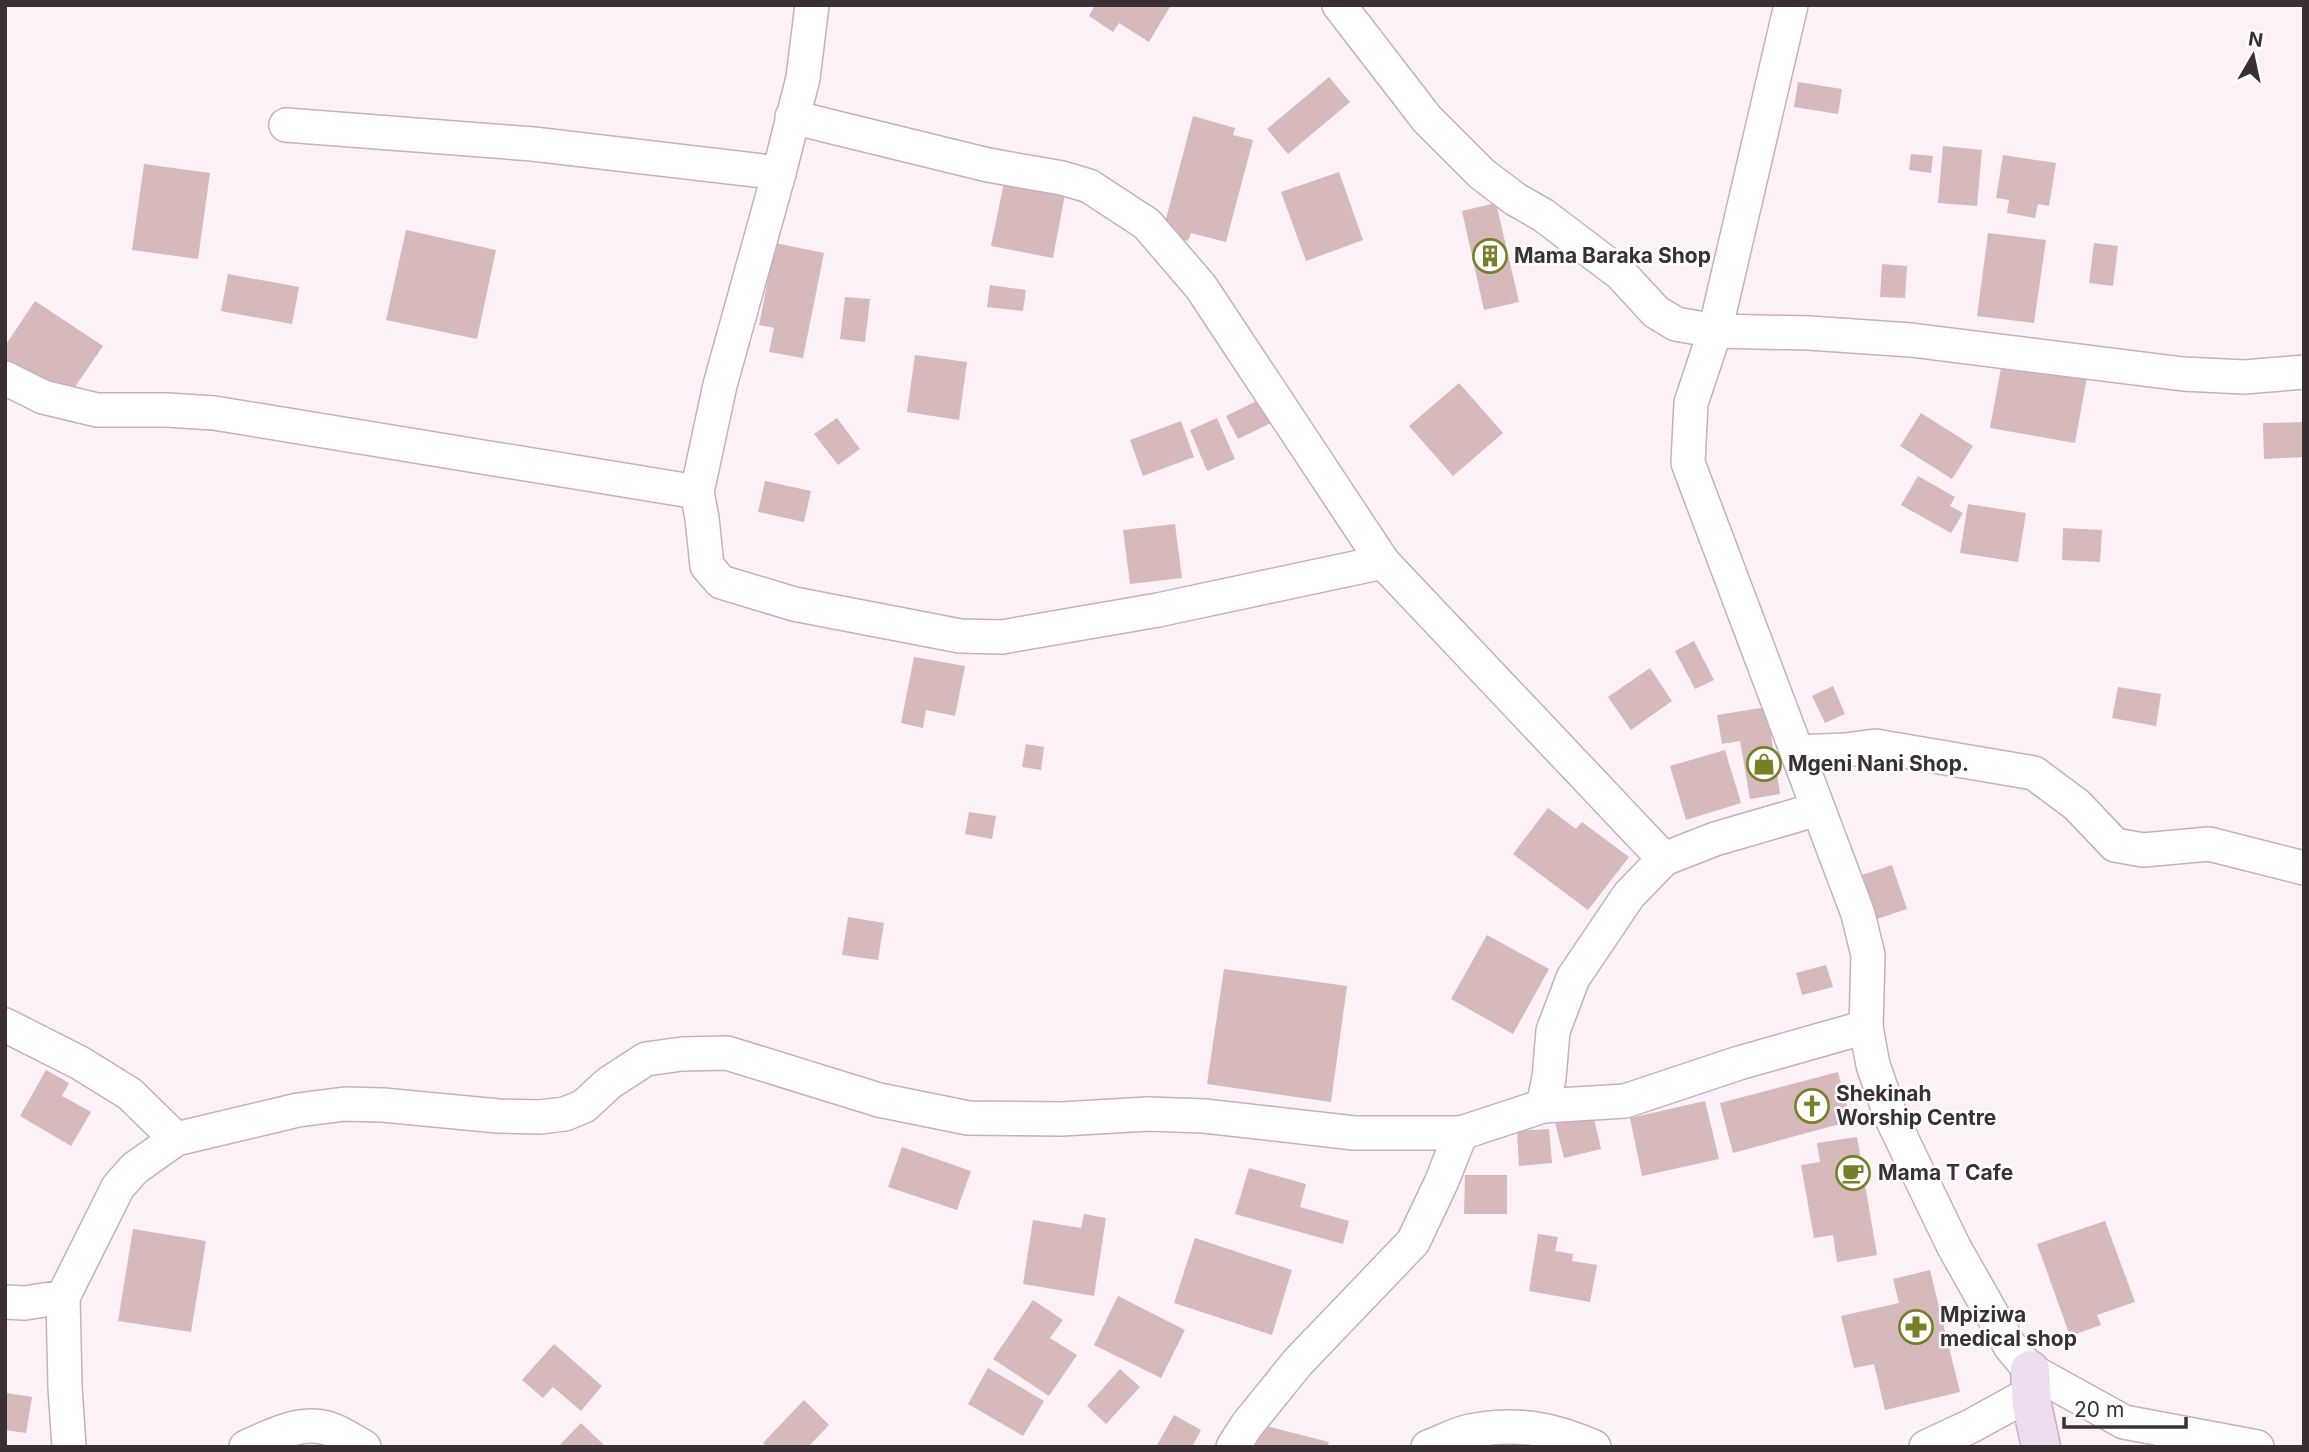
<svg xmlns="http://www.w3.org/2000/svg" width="2309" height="1452" font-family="Inter,sans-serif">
<rect width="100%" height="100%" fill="#fcf1f6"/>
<g fill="#d5b9bb">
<polygon points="1095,5 1171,5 1149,42 1119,23 1113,32 1089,16"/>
<polygon points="1329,77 1350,102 1288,154 1267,129"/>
<polygon points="1798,82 1842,89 1838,114 1794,107"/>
<polygon points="1193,116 1235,128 1233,135 1253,140 1226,242 1191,233 1188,241 1162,234"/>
<polygon points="1943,146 1982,150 1977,206 1938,203"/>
<polygon points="1911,154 1933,156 1931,173 1909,170"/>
<polygon points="2003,155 2056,163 2049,206 2038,204 2035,218 2007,213 2009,200 1996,198"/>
<polygon points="144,164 210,173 198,259 132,250"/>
<polygon points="1339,172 1363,240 1306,261 1281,192"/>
<polygon points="1006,173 1067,184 1053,258 991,246"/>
<polygon points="1496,203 1519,302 1484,310 1462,211"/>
<polygon points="406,230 496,250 477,339 386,320"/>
<polygon points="1988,233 2046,240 2034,323 1977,316"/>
<polygon points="775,243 824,253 803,358 769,352 774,328 759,325"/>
<polygon points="2094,243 2118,246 2113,286 2089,283"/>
<polygon points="1882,264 1907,266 1905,298 1880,297"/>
<polygon points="228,274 299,287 292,324 221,311"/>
<polygon points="990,285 1026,290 1023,311 987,307"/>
<polygon points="845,297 870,299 865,342 840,339"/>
<polygon points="35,301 103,346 66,400 5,359 5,346"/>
<polygon points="915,355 967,362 959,420 907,412"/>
<polygon points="2002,362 2087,377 2075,443 1990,428"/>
<polygon points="1459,383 1503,433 1453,476 1409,426"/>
<polygon points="1263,398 1275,421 1238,439 1226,416"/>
<polygon points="1921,413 1973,446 1952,479 1900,446"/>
<polygon points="837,418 860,449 838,465 814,434"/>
<polygon points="1217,418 1235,459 1207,471 1190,430"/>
<polygon points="1181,421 1194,457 1143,476 1130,440"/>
<polygon points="2304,422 2304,457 2264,459 2263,423"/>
<polygon points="1918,476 1955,497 1950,506 1963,513 1951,533 1901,505"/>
<polygon points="765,481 811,491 804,522 758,512"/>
<polygon points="1968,504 2026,513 2018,562 1960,553"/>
<polygon points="1175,524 1182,578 1130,584 1123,530"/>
<polygon points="2063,528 2102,530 2100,562 2062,560"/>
<polygon points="1694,641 1714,680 1695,689 1675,651"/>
<polygon points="914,657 965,666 955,716 926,710 923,728 901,723"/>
<polygon points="1650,668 1672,701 1631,730 1608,697"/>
<polygon points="1833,686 1845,714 1825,723 1812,696"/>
<polygon points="2118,687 2161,694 2156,726 2112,718"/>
<polygon points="1767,707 1780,794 1750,799 1740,741 1722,744 1717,715"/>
<polygon points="1026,744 1044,747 1041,770 1022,767"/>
<polygon points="1725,750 1741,803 1686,820 1670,766"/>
<polygon points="1548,808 1576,829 1582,822 1629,857 1588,910 1513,854"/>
<polygon points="969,812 996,816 992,839 965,834"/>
<polygon points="1892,865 1907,909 1877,919 1862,875"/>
<polygon points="848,917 884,923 878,960 842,955"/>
<polygon points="1487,935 1549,969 1513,1034 1451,999"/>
<polygon points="1826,965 1833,987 1802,995 1796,973"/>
<polygon points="1224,969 1347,986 1331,1102 1207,1084"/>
<polygon points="46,1070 69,1083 62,1096 91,1112 71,1146 20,1116"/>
<polygon points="1838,1072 1851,1121 1733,1153 1720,1103"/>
<polygon points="1705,1101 1719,1159 1642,1176 1630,1118"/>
<polygon points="1593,1114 1601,1149 1564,1158 1555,1122"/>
<polygon points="1549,1129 1552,1163 1519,1166 1517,1131"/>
<polygon points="1857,1137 1877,1255 1837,1262 1833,1235 1814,1238 1801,1165 1820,1162 1817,1143"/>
<polygon points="902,1147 971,1171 957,1210 888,1187"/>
<polygon points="1249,1168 1306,1184 1300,1207 1349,1221 1343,1244 1235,1214"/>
<polygon points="1465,1175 1507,1175 1507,1214 1464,1214"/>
<polygon points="1084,1214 1106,1218 1094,1296 1023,1284 1033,1220 1081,1228"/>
<polygon points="2105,1221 2135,1302 2097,1315 2101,1325 2070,1336 2037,1244"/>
<polygon points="133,1229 206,1241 191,1332 118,1321"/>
<polygon points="1538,1234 1558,1237 1555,1251 1573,1254 1572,1261 1597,1265 1590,1302 1529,1291"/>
<polygon points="1195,1238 1292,1270 1272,1335 1174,1303"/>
<polygon points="1930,1270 1960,1392 1885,1410 1874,1364 1854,1368 1841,1316 1899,1303 1893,1279"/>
<polygon points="1118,1296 1185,1330 1161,1378 1094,1345"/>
<polygon points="1033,1300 1063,1320 1050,1338 1077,1355 1049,1396 993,1359"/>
<polygon points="554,1344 602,1386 581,1411 553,1387 543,1398 522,1380"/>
<polygon points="988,1368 1044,1401 1023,1436 968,1404"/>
<polygon points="1120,1369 1140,1387 1106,1424 1087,1406"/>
<polygon points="7,1393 32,1397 26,1433 5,1430"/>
<polygon points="804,1400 829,1425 808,1447 767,1447 763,1443"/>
<polygon points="1174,1415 1201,1430 1192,1447 1156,1447"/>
<polygon points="581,1423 606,1447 558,1447"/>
<polygon points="1258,1424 1329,1442 1327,1447 1252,1447"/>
</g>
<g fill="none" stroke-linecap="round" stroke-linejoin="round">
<g stroke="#c7afbb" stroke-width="36">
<g id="street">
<polyline points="812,5 803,78 779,173 720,385 697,492 702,518 707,566 721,582 794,604 960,636 1002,637 1158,610 1383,562"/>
<polyline points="1339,5 1427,119 1482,174 1515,199 1543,215 1609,265 1620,273 1656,312 1676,324 1715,331 1809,333 1911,340 2183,374 2244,377 2304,372"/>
<polyline points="1791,5 1715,331 1691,403 1688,463 1858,914 1868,955 1866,1027 1873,1065 1891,1117 1954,1247 2010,1346 2030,1370 2124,1422 2257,1447"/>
<polyline points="792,117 988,165 1062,178 1089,186 1147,224 1201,287 1383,562 1664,859"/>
<polyline points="286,125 533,144 779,173"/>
<polyline points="5,378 43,397 97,410 167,410 214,413 697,492"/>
<polyline points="1797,752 1846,750 1875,746 2034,773 2077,805 2115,845 2143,850 2209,844 2304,868"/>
<polyline points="5,1025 80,1063 130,1094 176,1139"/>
<polyline points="1543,1106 1549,1078 1553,1031 1573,978 1629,895 1664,859 1715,839 1818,809"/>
<polyline points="63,1297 65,1387 69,1447"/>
<polyline points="5,1302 25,1303 63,1297 118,1187 135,1168 176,1139 298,1110 345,1104 383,1105 498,1116 540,1117 565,1114 584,1106 609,1083 646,1059 682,1054 727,1053 879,1100 968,1118 1062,1119 1148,1114 1204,1116 1354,1133 1461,1133 1543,1106 1625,1101 1739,1063 1866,1027"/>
<path d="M246,1447C271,1436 302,1419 330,1429C342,1433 353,1441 364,1447"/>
<polyline points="1233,1447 1247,1425 1298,1362 1413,1242 1441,1183 1461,1133"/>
<path d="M1428,1447C1442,1442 1456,1434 1470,1431C1516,1422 1552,1428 1594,1447"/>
<polyline points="1926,1447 1971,1426 2031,1393"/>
</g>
</g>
<g stroke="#c7afbb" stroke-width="41">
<polyline id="secondary" points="2030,1370 2032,1405 2041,1447"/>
</g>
<use href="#street" stroke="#fff" stroke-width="33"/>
<use href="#secondary" stroke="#ecddef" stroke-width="38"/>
</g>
<defs>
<g id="building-ring" transform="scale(1.75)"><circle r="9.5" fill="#fff" stroke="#787f29" stroke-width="1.5"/><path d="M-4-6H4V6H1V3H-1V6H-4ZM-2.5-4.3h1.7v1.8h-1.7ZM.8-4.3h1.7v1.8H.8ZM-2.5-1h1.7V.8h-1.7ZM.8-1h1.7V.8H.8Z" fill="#787f29"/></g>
<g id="shop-ring" transform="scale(1.75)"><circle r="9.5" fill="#fff" stroke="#787f29" stroke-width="1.5"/><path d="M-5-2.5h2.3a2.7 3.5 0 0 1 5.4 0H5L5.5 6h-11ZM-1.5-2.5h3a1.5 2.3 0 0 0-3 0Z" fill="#787f29"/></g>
<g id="church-ring" transform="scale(1.75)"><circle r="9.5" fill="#fff" stroke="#787f29" stroke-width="1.5"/><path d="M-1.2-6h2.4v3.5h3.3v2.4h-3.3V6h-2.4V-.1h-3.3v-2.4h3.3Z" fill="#787f29"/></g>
<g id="cafe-ring" transform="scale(1.75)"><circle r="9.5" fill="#fff" stroke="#787f29" stroke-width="1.5"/><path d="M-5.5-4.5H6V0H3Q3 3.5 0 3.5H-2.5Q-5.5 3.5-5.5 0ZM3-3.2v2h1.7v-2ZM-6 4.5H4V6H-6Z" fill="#787f29"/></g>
<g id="pharmacy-ring" transform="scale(1.75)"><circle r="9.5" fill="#fff" stroke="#787f29" stroke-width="1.5"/><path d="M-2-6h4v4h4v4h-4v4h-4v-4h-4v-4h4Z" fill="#787f29"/></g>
</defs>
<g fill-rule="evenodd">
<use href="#building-ring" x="1490" y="256"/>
<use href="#shop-ring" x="1764" y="764"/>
<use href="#church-ring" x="1812" y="1106"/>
<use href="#cafe-ring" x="1853" y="1173"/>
<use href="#pharmacy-ring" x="1916" y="1327"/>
</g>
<g text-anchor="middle" stroke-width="5" stroke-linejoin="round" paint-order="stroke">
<g font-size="21" font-weight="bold" fill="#392f34" stroke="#fff" text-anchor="start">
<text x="1514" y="263">Mama Baraka Shop</text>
<text x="1788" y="771">Mgeni Nani Shop.</text>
<text x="1836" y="1101">Shekinah<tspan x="1836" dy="24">Worship Centre</tspan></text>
<text x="1878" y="1180">Mama T Cafe</text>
<text x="1940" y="1322">Mpiziwa<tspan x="1940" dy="24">medical shop</tspan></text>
</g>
</g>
<rect width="2309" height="1452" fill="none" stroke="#392f34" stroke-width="14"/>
<g transform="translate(2253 56) rotate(9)" stroke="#ffffff" stroke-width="5" paint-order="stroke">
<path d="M0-5L12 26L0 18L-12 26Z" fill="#392f34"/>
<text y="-10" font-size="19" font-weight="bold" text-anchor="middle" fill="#392f34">N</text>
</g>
<path d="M2064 1417v10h122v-10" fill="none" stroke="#392f34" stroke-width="3.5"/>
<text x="2074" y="1417" font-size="21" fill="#392f34" stroke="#ffffff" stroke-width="5" paint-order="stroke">20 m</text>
</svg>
